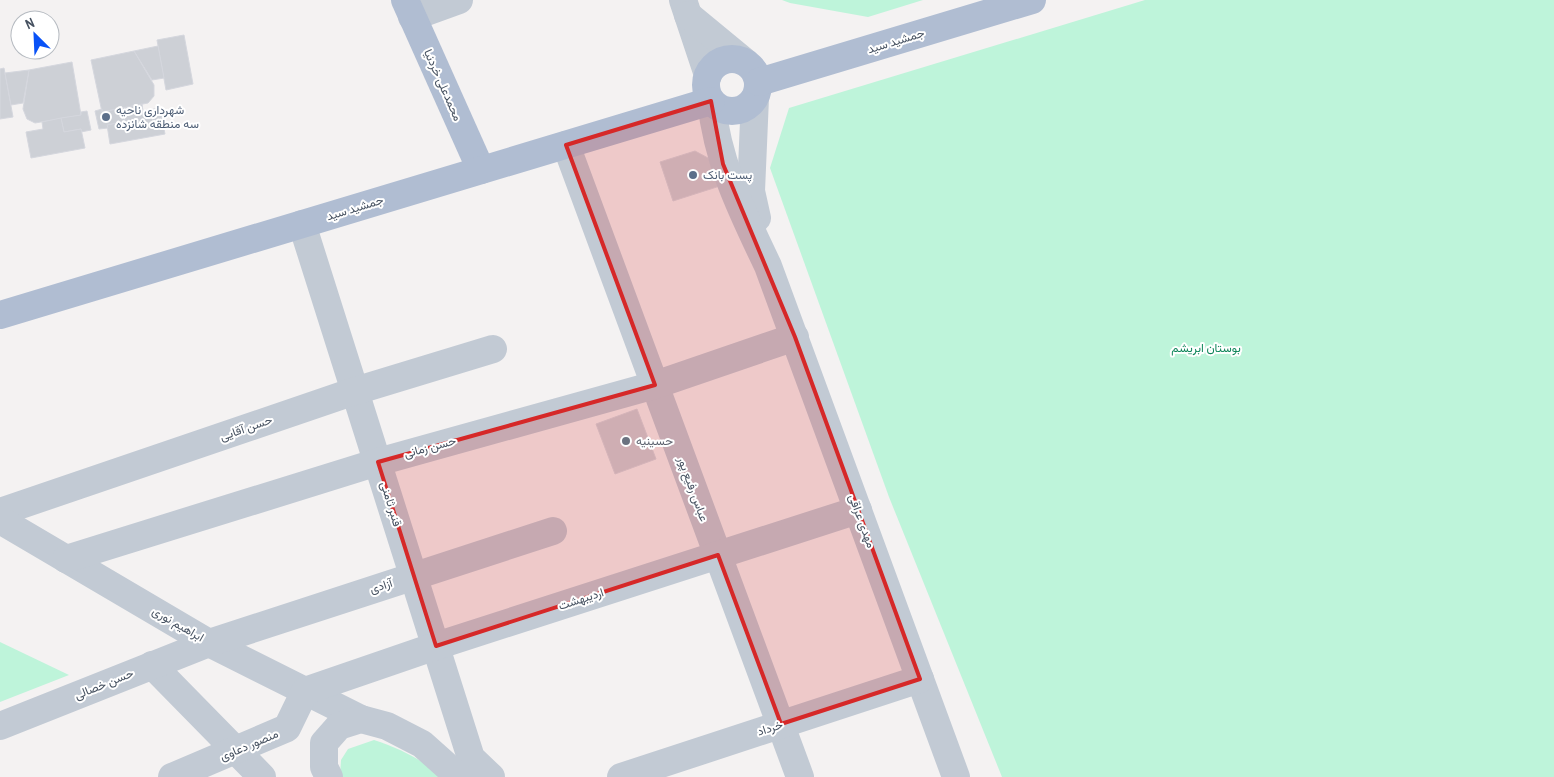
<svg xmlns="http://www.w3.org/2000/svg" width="1554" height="777" font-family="'Archivo Narrow',Vazirmatn,sans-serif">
<rect width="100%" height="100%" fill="#f4f2f2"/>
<g fill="#bef4da">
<polygon points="782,0 923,0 868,17 790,3"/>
<polygon points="1145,0 1554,0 1554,777 1002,777 889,497 770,168 789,108"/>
<polygon points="0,642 69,675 0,702"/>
<path d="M374,740C399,748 423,760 443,777H340L341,760L348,749Z"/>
</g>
<g fill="#cdd0d6" stroke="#d5d7de">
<polygon points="184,35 193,84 166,90 157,40"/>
<polygon points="158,46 164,78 152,80 134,51"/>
<polygon points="134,51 154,85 154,96 148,103 102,112 91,60"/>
<polygon points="72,62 81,115 35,123 27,119 23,109 29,70"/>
<polygon points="4,68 13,117 0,119 0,69"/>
<polygon points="29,70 23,103 11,105 5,73"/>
<polygon points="142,104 143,111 160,108 165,134 110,144 107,125 125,121 122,108"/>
<polygon points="122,108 125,121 107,125 108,128 99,129 95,111 102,109 102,112"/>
<polygon points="87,111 91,130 81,132 81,129 64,132 61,118 81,115 81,112"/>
<polygon points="61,118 64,132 81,129 85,148 31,158 26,132 43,129 42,122"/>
<polygon points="695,151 721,165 723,185 673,201 660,162"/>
<polygon points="637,409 656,459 615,474 596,424"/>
</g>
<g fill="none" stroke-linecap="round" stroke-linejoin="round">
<g stroke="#c2cad4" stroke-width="28">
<polyline points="683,0 708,75"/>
<polyline points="688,15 745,62"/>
<polyline points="412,17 459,0"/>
<polyline points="755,98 751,191 757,218"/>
<path d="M711,101C718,164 741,209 768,266L956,777"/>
<polyline points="566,145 800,777"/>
<polyline points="302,224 471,758 491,777"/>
<polyline points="0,512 355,391 493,349"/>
<polyline points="0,520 209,643 361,719"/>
<polyline points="66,559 378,462 655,385 795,337"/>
<polyline points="152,665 262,777"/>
<polyline points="0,726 209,643 553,531"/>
<polyline points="172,777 287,728 305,691 436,646 858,510"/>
<polyline points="329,777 324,767 324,743 339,726 361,719 387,726 422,744 459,777"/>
<polyline points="621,777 920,679"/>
</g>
<g stroke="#b0bdd2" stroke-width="28">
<polyline points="405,0 481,170"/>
<circle cx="732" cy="85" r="26"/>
<polyline points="759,82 1032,0"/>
<polyline points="0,315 711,101"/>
</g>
</g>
<path fill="#d62828" fill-opacity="0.2" stroke="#d62828" stroke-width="4" stroke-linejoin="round" d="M711,101L723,164L795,337L920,679L781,724L718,555L436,646L378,462L655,385L566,145Z"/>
<g fill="#5c6f8a" stroke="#fff" stroke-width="2">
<circle cx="106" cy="117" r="5"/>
<circle cx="693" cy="175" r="5"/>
</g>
<circle fill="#6b7280" stroke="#fff" stroke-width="2" cx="626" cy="441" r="5"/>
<g text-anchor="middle" stroke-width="4" stroke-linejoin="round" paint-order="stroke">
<g font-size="12" fill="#475261" stroke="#fff">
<text transform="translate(896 41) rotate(-17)" y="4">جمشید سید</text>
<text transform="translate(443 85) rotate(66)" y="4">محمدعلی خردنیا</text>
<text transform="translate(355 208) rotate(-17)" y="4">جمشید سید</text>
<text transform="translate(246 428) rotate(-19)" y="4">حسن آقایی</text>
<text transform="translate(430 447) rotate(-15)" y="4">حسن زمانی</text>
<text transform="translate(693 489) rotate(70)" y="4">عباس رفیع پور</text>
<text transform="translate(391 504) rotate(73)" y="4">قنبر ثامنی</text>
<text transform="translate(862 521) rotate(70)" y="4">مهدی عراقی</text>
<text transform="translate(381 586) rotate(-18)" y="4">آزادی</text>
<text transform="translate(581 599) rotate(-18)" y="4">اردیبهشت</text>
<text transform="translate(178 624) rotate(30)" y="4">ابراهیم نوری</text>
<text transform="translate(104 684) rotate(-22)" y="4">حسن خصالی</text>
<text transform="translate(770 728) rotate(-18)" y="4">خرداد</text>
<text transform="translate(249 745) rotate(-23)" y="4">منصور دعاوی</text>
</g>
<g font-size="12" fill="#4e5e75" stroke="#fff" text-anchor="start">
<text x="116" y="114">شهرداری ناحیه<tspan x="116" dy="14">سه منطقه شانزده</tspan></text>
<text x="703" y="179">پست بانک</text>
</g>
<g font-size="12" fill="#0f865a" stroke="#fff">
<text x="1206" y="352">بوستان ابریشم</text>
</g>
<g font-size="12" fill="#5b616d" stroke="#fff" text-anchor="start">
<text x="636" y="445">حسینیه</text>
</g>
</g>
<g transform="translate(35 35) rotate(336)"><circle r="24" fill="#ffffff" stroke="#b5bac0"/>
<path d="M0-4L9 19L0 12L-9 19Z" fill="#0952f7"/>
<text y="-8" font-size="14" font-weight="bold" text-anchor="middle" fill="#475261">N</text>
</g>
</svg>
